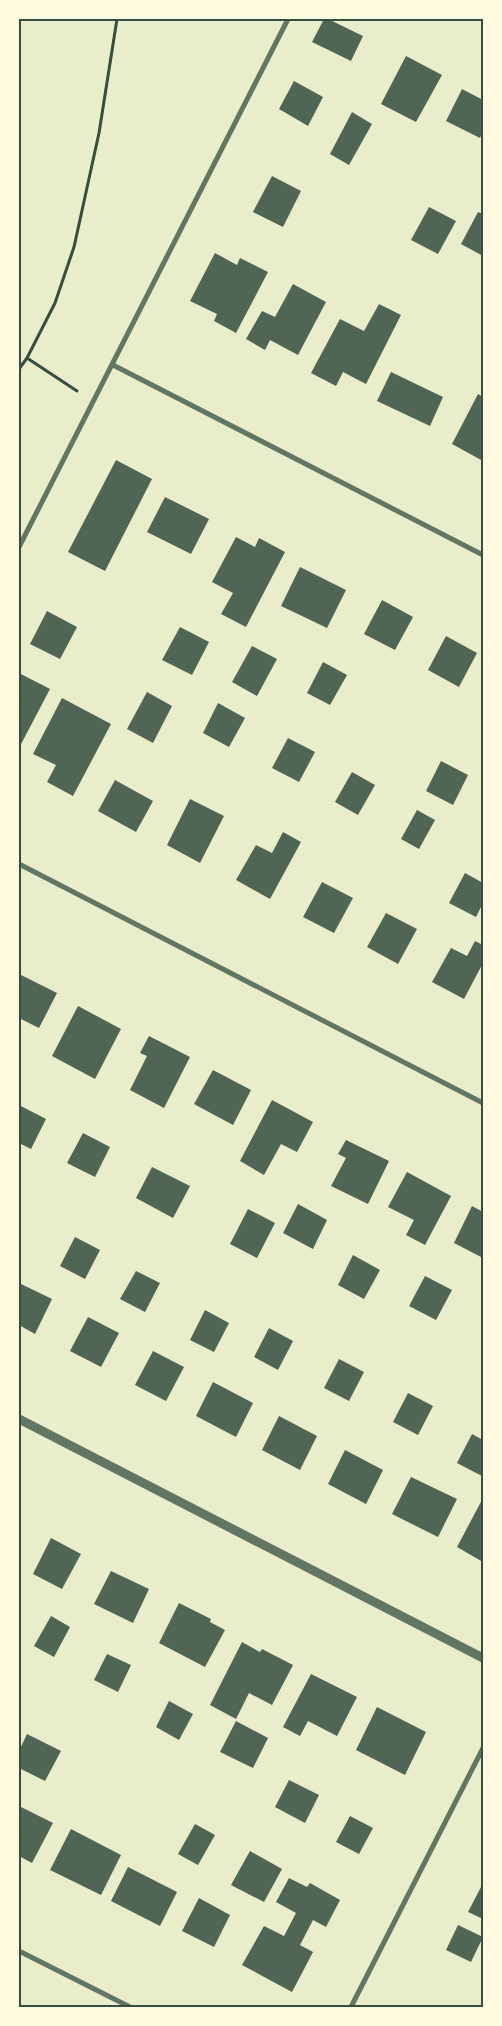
<svg xmlns="http://www.w3.org/2000/svg" width="502" height="2026" font-family="'Golos Text',sans-serif">
<rect width="100%" height="100%" fill="#e9edc9"/>
<g fill="#4f6655">
<polygon points="324,19 328,19 363,36 351,61 312,42"/>
<polygon points="406,56 442,75 416,122 381,104"/>
<polygon points="294,81 323,97 308,126 279,109"/>
<polygon points="462,89 483,100 483,131 480,138 446,121"/>
<polygon points="352,112 372,124 349,165 330,154"/>
<polygon points="272,176 301,191 283,227 253,212"/>
<polygon points="429,207 456,221 438,254 411,240"/>
<polygon points="478,212 483,214 483,256 461,244"/>
<polygon points="215,253 237,265 240,258 268,272 236,333 214,321 217,314 190,301"/>
<polygon points="293,284 326,302 298,355 270,340 265,350 246,339 262,311 275,317"/>
<polygon points="379,304 401,315 366,384 343,372 336,386 311,373 340,319 364,331"/>
<polygon points="391,372 443,397 430,426 377,401"/>
<polygon points="478,394 483,397 483,461 452,444"/>
<polygon points="116,460 152,479 105,571 68,552"/>
<polygon points="165,497 209,519 191,554 147,532"/>
<polygon points="236,537 255,547 259,538 285,552 246,627 221,614 233,593 212,582"/>
<polygon points="300,567 346,590 327,628 281,606"/>
<polygon points="382,600 413,617 395,650 364,634"/>
<polygon points="47,611 77,627 60,659 30,644"/>
<polygon points="180,627 209,642 192,675 162,660"/>
<polygon points="446,636 477,653 459,687 428,670"/>
<polygon points="252,646 277,659 257,696 232,682"/>
<polygon points="323,662 347,675 330,705 307,693"/>
<polygon points="19,673 50,689 19,748"/>
<polygon points="147,692 172,706 153,743 127,729"/>
<polygon points="62,698 111,724 73,796 47,782 56,765 33,754"/>
<polygon points="218,703 245,718 229,747 203,733"/>
<polygon points="288,738 315,752 299,782 272,768"/>
<polygon points="441,761 468,775 453,805 426,791"/>
<polygon points="352,772 375,785 358,815 335,802"/>
<polygon points="115,780 153,801 136,832 98,811"/>
<polygon points="190,799 224,816 200,863 167,845"/>
<polygon points="417,810 435,820 419,849 401,839"/>
<polygon points="283,832 301,842 270,899 236,880 256,845 272,853"/>
<polygon points="465,873 483,883 483,903 476,917 449,903"/>
<polygon points="322,882 353,898 334,933 303,917"/>
<polygon points="386,913 417,929 398,964 367,947"/>
<polygon points="475,941 483,945 483,963 464,999 432,982 451,948 467,956"/>
<polygon points="19,974 57,993 39,1028 19,1018"/>
<polygon points="78,1006 121,1029 95,1079 52,1056"/>
<polygon points="149,1036 190,1057 164,1108 130,1090 147,1056 140,1053"/>
<polygon points="213,1070 251,1090 233,1125 194,1104"/>
<polygon points="272,1100 313,1122 297,1152 281,1144 264,1175 240,1161"/>
<polygon points="19,1105 46,1119 31,1149 19,1143"/>
<polygon points="83,1133 110,1147 95,1177 67,1163"/>
<polygon points="346,1140 389,1161 368,1204 331,1186 346,1158 338,1154"/>
<polygon points="152,1167 190,1186 173,1218 136,1198"/>
<polygon points="407,1172 451,1196 425,1245 406,1235 414,1220 388,1207"/>
<polygon points="298,1204 327,1220 313,1249 283,1233"/>
<polygon points="472,1206 483,1212 483,1258 454,1243"/>
<polygon points="248,1209 275,1223 257,1258 230,1244"/>
<polygon points="75,1237 100,1250 85,1279 60,1266"/>
<polygon points="353,1255 380,1270 364,1299 338,1285"/>
<polygon points="136,1271 160,1283 145,1312 120,1299"/>
<polygon points="425,1276 452,1290 436,1320 409,1306"/>
<polygon points="21,1284 52,1299 35,1334 19,1325 19,1289"/>
<polygon points="205,1310 229,1323 214,1352 190,1340"/>
<polygon points="88,1317 119,1333 101,1367 70,1351"/>
<polygon points="269,1328 293,1341 278,1370 254,1357"/>
<polygon points="153,1351 184,1367 166,1401 135,1385"/>
<polygon points="339,1359 364,1372 349,1401 324,1388"/>
<polygon points="213,1382 253,1403 236,1437 196,1416"/>
<polygon points="408,1393 433,1406 418,1435 393,1422"/>
<polygon points="279,1416 317,1436 300,1470 262,1450"/>
<polygon points="472,1434 483,1440 482,1476 457,1463"/>
<polygon points="345,1450 383,1470 366,1504 328,1484"/>
<polygon points="411,1477 457,1499 438,1537 392,1514"/>
<polygon points="483,1498 483,1562 457,1547"/>
<polygon points="51,1538 81,1554 62,1589 33,1574"/>
<polygon points="111,1571 149,1589 133,1623 94,1604"/>
<polygon points="179,1603 211,1619 210,1622 225,1630 205,1667 159,1643"/>
<polygon points="51,1616 70,1627 54,1657 34,1646"/>
<polygon points="242,1642 260,1652 262,1649 293,1665 272,1705 249,1693 236,1719 210,1705"/>
<polygon points="107,1654 131,1665 118,1692 94,1680"/>
<polygon points="311,1674 357,1697 337,1736 308,1721 300,1736 283,1727"/>
<polygon points="169,1701 193,1714 179,1740 156,1727"/>
<polygon points="377,1707 426,1732 405,1775 356,1750"/>
<polygon points="236,1721 268,1738 253,1768 220,1752"/>
<polygon points="27,1734 61,1751 45,1781 19,1768 19,1751"/>
<polygon points="289,1780 319,1795 305,1823 275,1807"/>
<polygon points="19,1806 53,1823 32,1863 19,1856"/>
<polygon points="350,1816 373,1828 359,1854 336,1842"/>
<polygon points="195,1824 215,1835 198,1865 178,1854"/>
<polygon points="71,1829 121,1855 101,1895 50,1870"/>
<polygon points="250,1851 282,1869 264,1902 231,1885"/>
<polygon points="128,1867 177,1892 160,1926 111,1901"/>
<polygon points="289,1878 307,1887 310,1883 340,1900 326,1927 313,1920 300,1945 313,1952 292,1992 242,1965 264,1926 284,1936 296,1913 276,1902"/>
<polygon points="481,1887 483,1889 483,1919 468,1912"/>
<polygon points="199,1898 230,1915 214,1947 182,1931"/>
<polygon points="458,1925 483,1937 471,1962 446,1950"/>
</g>
<g fill="none" stroke-linecap="round" stroke-linejoin="round">
<g stroke="#344e41" stroke-width="3">
<polyline points="27,358 77,391"/>
<polyline points="19,369 27,358 55,303 74,247 99,133 117,19"/>
</g>
<g stroke="#617663" stroke-width="5">
<polyline points="113,365 483,555"/>
<polyline points="19,547 288,19"/>
<polyline points="19,864 483,1103"/>
<polyline points="19,1951 130,2007"/>
<polyline points="351,2007 483,1748"/>
</g>
<polyline stroke="#617663" stroke-width="9" points="19,1419 483,1658"/>
</g>
<rect width="502" height="2026" fill="none" stroke="#fefae0" stroke-width="40"/>
<rect x="20" y="20" width="462" height="1986" fill="none" stroke="#344e41" stroke-width="2"/>
</svg>
